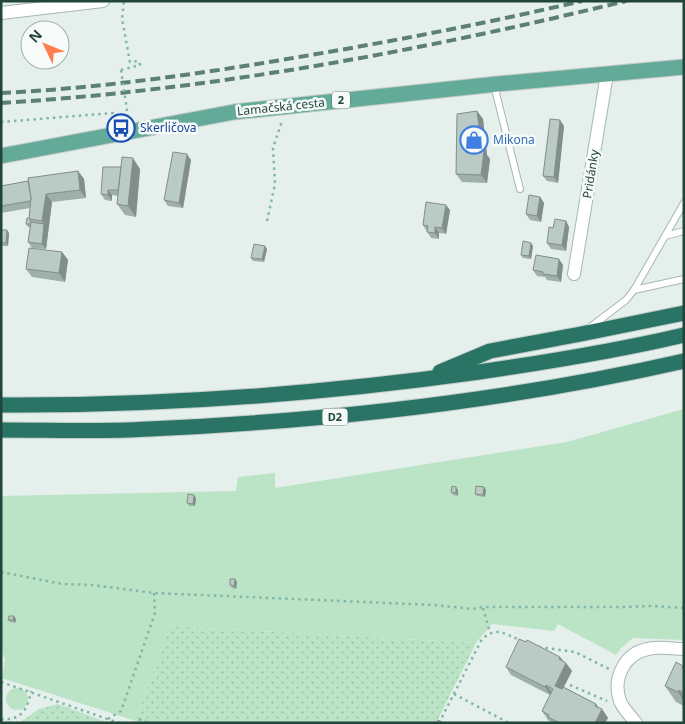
<svg xmlns="http://www.w3.org/2000/svg" width="685" height="724" font-family="'Noto Sans',sans-serif">
<defs>
<pattern id="park-dots" width="8" height="8" patternUnits="userSpaceOnUse" patternTransform="scale(1.25)"><rect width="8" height="8" fill="#bbe3c6"/><path d="M2 2h.1M6 6h.1" fill="none" stroke="#a0c4ab" stroke-width="1.8" stroke-linecap="round"/></pattern>
</defs>
<rect width="100%" height="100%" fill="#e5efeb"/>
<g fill="#bbe3c6">
<polygon points="684,409 684,640 633,638 621,648 616,655 558,624 554,631 492,624 476,643 169,626 136,721 2,678 5,660 1,648 1,496 236,491 238,477 275,473 275,488 567,442"/>
<circle cx="17" cy="699" r="11"/>
</g>
<g fill="url(#park-dots)">
<polygon points="169,626 476,643 436,723 139,723 136,721"/>
<polygon points="58,704 109,723 19,723 39,709"/>
</g>
<g fill="none" stroke-linecap="round" stroke-linejoin="round">
<g stroke="#a6b8b3" stroke-width="8">
<g id="lane">
<polyline points="497,84 496,93 520,189"/>
<polyline points="665,236 684,203"/>
<polyline points="634,290 684,279"/>
<polyline points="589,328 626,300 634,290 665,236 684,231"/>
</g>
</g>
<g stroke="#a6b8b3" stroke-width="14">
<g id="street">
<polyline points="1,13 103,1"/>
<polyline points="574,274 607,74"/>
<path d="M636,723C631,716 623,709 620,701C612,678 625,653 648,649C659,646 673,649 684,649"/>
</g>
</g>
<g stroke="#c1cbc8" stroke-width="17">
<polyline id="primary" points="1,156 234,112 497,84 684,67"/>
</g>
<g stroke="#c1cbc8" stroke-width="17">
<g id="highway">
<polyline points="440,372 490,351 581,334 684,313"/>
<path d="M1,405C162,406 321,394 479,372C548,362 616,351 684,335"/>
<path d="M1,430C50,430 100,432 149,429C328,421 508,401 684,361"/>
</g>
</g>
<g stroke="#81b7a6" stroke-width="2.5" stroke-dasharray="2.5 4" stroke-linecap="butt">
<polyline points="121,70 140,65 139,61 130,62 122,19 124,1"/>
<polyline points="1,122 113,113 116,117 123,117 123,119"/>
<polyline points="267,221 275,184 273,148 282,121"/>
<polyline points="1,572 62,584 93,585 154,593 434,605 472,609 483,607 623,607 652,606 684,608"/>
<polyline points="483,608 490,633"/>
<polyline points="539,647 575,652 609,669"/>
<polyline points="1,682 119,723"/>
<polyline points="570,685 607,701"/>
<polyline points="454,694 509,723"/>
<path d="M1,719C21,721 28,709 31,691"/>
<polyline points="108,719 121,711 155,613 154,593"/>
<polyline points="139,719 148,723"/>
<path d="M439,723L482,639C497,626 504,634 520,640"/>
</g>
<use href="#lane" stroke="#fff" stroke-width="6"/>
<use href="#street" stroke="#fff" stroke-width="12"/>
<use href="#primary" stroke="#64aa99" stroke-width="15"/>
<use href="#highway" stroke="#297465" stroke-width="15"/>
<g stroke="#5c7f76" stroke-width="4" stroke-dasharray="10 5" stroke-linecap="butt">
<path d="M1,93C101,88 200,74 299,57C394,41 488,23 582,1"/>
<path d="M1,103C211,90 421,51 626,1"/>
</g>
<polyline stroke="#81b7a6" stroke-width="2.5" stroke-dasharray="2.5 4" stroke-linecap="butt" points="121,70 128,117"/>
</g>
<g fill="#9fafa9">
<polygon points="477,111 483,119 487,155 490,159 487,183 462,182 456,174"/>
<polygon points="564,126 558,183 547,181 543,176"/>
<polygon points="191,160 183,208 168,206 164,200"/>
<polygon points="140,169 136,217 125,215 117,204 118,196 112,195 112,201 105,200 101,194"/>
<polygon points="78,171 84,179 86,198 52,202 46,249 32,248 28,242 30,227 28,227 26,224 29,218 30,208 1,213 1,186"/>
<polygon points="540,197 544,203 541,222 530,220 526,214"/>
<polygon points="450,210 446,234 439,233 439,239 431,238 423,225"/>
<polygon points="566,221 569,227 566,251 551,249 547,243 553,228"/>
<polygon points="1,230 9,233 8,246 1,246"/>
<polygon points="533,246 531,259 523,258 521,255"/>
<polygon points="267,249 264,262 253,261 251,258"/>
<polygon points="62,252 68,260 65,282 32,277 26,269"/>
<polygon points="563,265 561,282 547,280 545,277 537,276 533,270"/>
<polygon points="484,487 486,490 485,497 477,496 475,494"/>
<polygon points="458,490 458,496 453,495 451,492"/>
<polygon points="196,498 195,506 189,506 187,503"/>
<polygon points="237,582 236,589 232,588 230,585"/>
<polygon points="16,619 15,623 10,622 8,620"/>
<polygon points="560,657 572,671 564,687 596,704 599,708 602,709 608,718 605,723 552,723 548,720 542,711 550,695 511,675 506,667"/>
<polygon points="684,666 684,706 676,702 665,686"/>
</g>
<g fill="#828e89">
<polygon points="477,111 483,119 487,155 490,159 487,183 481,175 482,151"/>
<polygon points="560,120 564,126 558,183 554,177"/>
<polygon points="187,154 191,160 183,208 179,203"/>
<polygon points="133,158 140,169 136,217 128,206"/>
<polygon points="78,171 84,179 86,198 80,190"/>
<polygon points="108,190 112,195 112,201 108,195"/>
<polygon points="46,194 52,202 46,249 42,244 44,224 42,221"/>
<polygon points="540,197 544,203 541,222 537,216"/>
<polygon points="446,205 450,210 446,234 442,228"/>
<polygon points="566,221 569,227 566,251 562,245"/>
<polygon points="435,227 439,233 439,239 435,233"/>
<polygon points="7,230 9,233 8,246 6,243"/>
<polygon points="531,243 533,246 531,259 529,256"/>
<polygon points="265,246 267,249 264,262 262,259"/>
<polygon points="62,252 68,260 65,282 59,273"/>
<polygon points="559,259 563,265 561,282 557,276"/>
<polygon points="456,487 458,490 458,496 456,493"/>
<polygon points="484,487 486,490 485,497 483,495"/>
<polygon points="194,495 196,498 195,506 193,504"/>
<polygon points="235,579 237,582 236,589 234,586"/>
<polygon points="14,616 16,619 15,623 13,620"/>
<polygon points="560,657 565,664 566,663 572,671 560,694 555,686 559,659"/>
<polygon points="546,685 552,693 551,696 545,687"/>
<polygon points="679,690 684,697 684,701 678,692"/>
<polygon points="596,704 601,711 602,709 608,718 605,723 595,723 595,706"/>
</g>
<g fill="#b9cbc4" stroke="#828e89">
<polygon points="477,111 482,151 484,151 481,175 456,174 457,114"/>
<polygon points="550,119 560,120 554,177 543,176"/>
<polygon points="173,152 187,154 179,203 164,200"/>
<polygon points="122,157 133,158 128,206 117,204"/>
<polygon points="103,167 121,167 118,190 108,190 108,195 101,194"/>
<polygon points="78,171 80,190 46,194 42,221 29,219 31,198 28,178"/>
<polygon points="28,181 31,198 30,201 1,206 1,186"/>
<polygon points="529,195 540,197 537,216 526,214"/>
<polygon points="426,202 446,205 442,228 435,227 435,233 427,232 428,226 423,225"/>
<polygon points="27,218 29,218 31,222 30,224 26,224"/>
<polygon points="555,219 566,221 562,245 547,243 549,227 553,228"/>
<polygon points="31,222 44,224 42,244 28,242"/>
<polygon points="1,230 7,230 6,243 1,243"/>
<polygon points="523,241 531,243 529,256 521,255"/>
<polygon points="254,244 265,246 262,259 251,258"/>
<polygon points="29,248 62,252 59,273 26,269"/>
<polygon points="536,255 559,259 557,276 543,274 543,272 533,270"/>
<polygon points="452,486 456,487 456,493 451,492"/>
<polygon points="476,486 484,487 483,495 475,494"/>
<polygon points="188,494 194,495 193,504 187,503"/>
<polygon points="230,579 235,579 234,586 230,585"/>
<polygon points="9,616 14,616 13,620 8,620"/>
<polygon points="519,639 526,642 527,640 560,657 559,659 566,663 555,686 562,689 563,687 596,704 595,706 602,709 595,723 560,723 548,717 549,715 542,711 553,689 546,685 545,687 506,667"/>
<polygon points="676,662 683,666 682,668 684,668 684,693 679,690 678,692 665,686"/>
<polygon points="438,720 444,723 437,723"/>
</g>
<defs>
<g id="bus-ring" transform="scale(1.4375)"><circle r="9.5" fill="#f6fbf9" stroke="#1a4fb4" stroke-width="1.5"/><path d="M-5-6H5V4H4V6H2V4H-2V6H-4V4H-5ZM-3.5-4V0h7V-4ZM-3.5 1.2v1.5H-2V1.2ZM2 1.2v1.5H3.5V1.2Z" fill="#1a4fb4"/></g>
<g id="shop-ring" transform="scale(1.4375)"><circle r="9.5" fill="#f6fbf9" stroke="#3f7fe0" stroke-width="1.5"/><path d="M-5-2.5h2.3a2.7 3.5 0 0 1 5.4 0H5L5.5 6h-11ZM-1.5-2.5h3a1.5 2.3 0 0 0-3 0Z" fill="#3f7fe0"/></g>
</defs>
<g fill-rule="evenodd">
<use href="#bus-ring" x="121" y="128"/>
<use href="#shop-ring" x="474" y="140"/>
</g>
<g text-anchor="middle" stroke-width="5" stroke-linejoin="round" paint-order="stroke">
<g fill="#f6fbf9" stroke="#617b74" stroke-width="1">
<rect x="332" y="91.5" width="18" height="17" rx="4"/>
<rect x="322.5" y="408.5" width="25" height="17" rx="4"/>
</g>
<g font-size="11" font-weight="bold" fill="#21443b">
<text x="341" y="104">2</text>
<text x="335" y="421">D2</text>
</g>
<g font-size="12" fill="#21443b" stroke="#f6fbf9">
<text transform="translate(281 107) rotate(-6)" y="4">Lamačská cesta</text>
<text transform="translate(591 174) rotate(-81)" y="4">Pridánky</text>
</g>
<g font-size="12" fill="#164399" stroke="#f6fbf9" text-anchor="start">
<text x="140" y="132">Skerličova</text>
</g>
<g font-size="12" fill="#366cbe" stroke="#f6fbf9" text-anchor="start">
<text x="493" y="144">Mikona</text>
</g>
</g>
<rect width="685" height="724" fill="none" stroke="#21443b" stroke-width="5"/>
<g transform="translate(45 45) rotate(313)"><circle r="24" fill="#f6fbf9" stroke="#a1b2ad"/>
<path d="M0-4L9 19L0 12L-9 19Z" fill="#ff7f53"/>
<text y="-8" font-size="14" font-weight="bold" text-anchor="middle" fill="#21443b">N</text>
</g>
</svg>
